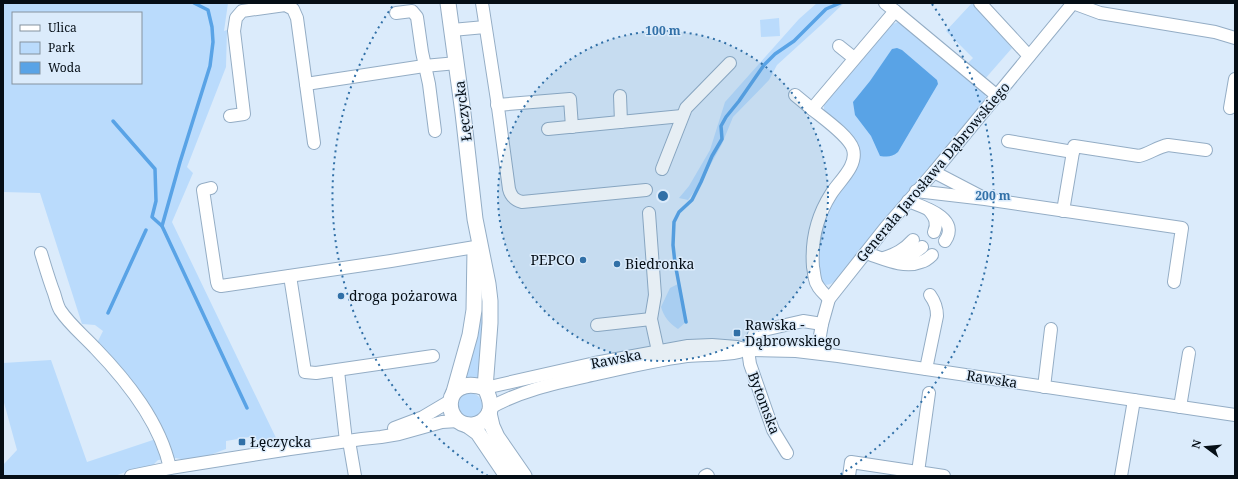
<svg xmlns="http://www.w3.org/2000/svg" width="1238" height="479" font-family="'Noto Serif',serif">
<rect width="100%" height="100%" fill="#dbebfb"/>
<g fill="#badbfc" fill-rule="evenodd">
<path d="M3,3H228L224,31L227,30L226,67L187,167L193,173L172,222L277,440H256L255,436L226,441V449L202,458L186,460L176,458L158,460L153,465L128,471L115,476H3V465L17,450L3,399V363L51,360L87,462L159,438L95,347L103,331L95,325L82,324L40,193L3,192ZM13,13H141V83H13Z"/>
<polygon points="817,3 844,3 821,25 777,65 769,80 733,117 722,144 701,182 688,200 679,198 689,186 710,150 725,102 799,19"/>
<polygon points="972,3 1012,48 984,80 966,65 973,58 946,31"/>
<polygon points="779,18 780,36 761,37 760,20"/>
<path d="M898,22L905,24L984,91L986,98L835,281C831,284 828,286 822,284L816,264L823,218L857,161L826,116L824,110V103L885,27Z"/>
<path d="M678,284L686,322L678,329C669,323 664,317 661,307L670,288Z"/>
<polygon points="479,293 485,293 481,382 466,381 464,371"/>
<circle cx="470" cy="405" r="12"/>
</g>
<path fill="#59a3e6" d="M897,48L902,50L937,80L938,84L898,152C892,157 888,157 880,156L871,136L855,115L853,102L870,81L892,49Z"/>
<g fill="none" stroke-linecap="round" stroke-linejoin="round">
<g stroke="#59a3e6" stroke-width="3.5">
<polyline points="194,3 208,10 212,27 213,42 210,66 180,162 162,226 247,408"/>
<polyline points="113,121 155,169 156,201 152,217 162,226"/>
<polyline points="108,313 146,230"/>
<polyline points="686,322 675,263 673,245 674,222 679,212 692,200 701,182 712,156 722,139 721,126 726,117 739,101 764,65 775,54 794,41 826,9 840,3"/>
</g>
<g stroke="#94adc5" stroke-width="14">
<g id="minor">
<path d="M482,3L497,100L509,189C511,197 515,200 522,202L646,190"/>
<polyline points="885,3 895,11"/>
<polyline points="980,3 1029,56"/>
<polyline points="1073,3 1100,13 1215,32 1235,38"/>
<polyline points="396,13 412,11 417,17 422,52 429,84 435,131"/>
<polyline points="452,30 485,27"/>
<polyline points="839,46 854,58"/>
<polyline points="306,84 424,66 457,63"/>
<polyline points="795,95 812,109"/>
<polyline points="620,96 621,122"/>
<polyline points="497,105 570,99 572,127"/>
<polyline points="1230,108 1235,79"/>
<polyline points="230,116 244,114 234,31 236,18 242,11 285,5 293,9 297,18 314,143"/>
<polyline points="548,129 682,116"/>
<polyline points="1008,141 1073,152"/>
<polyline points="662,169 686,108 730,63"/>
<polyline points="934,172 980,196"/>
<polyline points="211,188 203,190 217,282 218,285 221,286 391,261 475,247"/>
<polyline points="916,191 985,199 1182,228 1174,282"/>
<path d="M908,201C923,207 961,218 945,241"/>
<path d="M929,210C935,217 938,223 934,232"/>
<path d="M1063,211L1074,146L1139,156C1149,154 1157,147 1168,145L1206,150"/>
<polyline points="649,213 655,295 651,319 658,351"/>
<path d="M41,253C45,266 49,280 54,293C56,299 57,305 60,310C70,325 83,335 95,348C127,381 160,422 170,468"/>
<path d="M866,253C882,258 904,269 921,262C925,261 929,258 932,255"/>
<path d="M884,258C896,254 904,250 913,240"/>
<polyline points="896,260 909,257 922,247"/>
<polyline points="290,276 305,372 316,373 433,356"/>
<path d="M829,299C824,293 816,287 815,279C814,275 814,271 813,267C811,241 817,216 831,194C839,181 858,166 853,149C849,136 823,118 812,109L895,11L996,95"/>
<polyline points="597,325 651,319"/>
<polyline points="748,350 750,364 773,430 787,453"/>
<polyline points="748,350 755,332 803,321 822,324"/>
<polyline points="817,353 822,324 829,299 886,227 934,172 1073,3"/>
<path d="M926,369L937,316C937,307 935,302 930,295"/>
<polyline points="338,371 346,441"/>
<polyline points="1044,387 1051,329"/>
<polyline points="485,388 595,363 688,346 712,345 737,347 748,350 796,351 838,356 1235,415"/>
<polyline points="1180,407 1189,353"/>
<path d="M490,408C523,389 561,382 597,374C627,367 657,360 687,356C704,354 722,356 739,352"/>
<polyline points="394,428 423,417 450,401"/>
<polyline points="349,441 355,476"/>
<polyline points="918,472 929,393"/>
<polyline points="131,476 170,468 290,449 362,439 381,437 399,434 442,422 458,421"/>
<polyline points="705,476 707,475 708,476"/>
<polyline points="849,476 851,462 944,476"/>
<polyline points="1121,476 1134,400"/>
</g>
</g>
<g stroke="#94adc5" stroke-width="17">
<g id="major">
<path d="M448,3L463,113L475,219L488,284L490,301V323L485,388C489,396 493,407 488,415C485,420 479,424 473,425C442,428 440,373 485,388"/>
<polyline points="454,392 470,335 474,310 475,250"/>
<polyline points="489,413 492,426 497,437 524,476"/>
<polyline points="467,425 478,433 507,476"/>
</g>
</g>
<use href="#minor" stroke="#fff" stroke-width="12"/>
<use href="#major" stroke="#fff" stroke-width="15"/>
</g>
<circle cx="663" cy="196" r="165" fill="#3170a7" fill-opacity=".12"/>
<g fill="none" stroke="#3170a7" stroke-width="2" stroke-dasharray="2 4">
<circle cx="663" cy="196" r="165"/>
<path d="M488 476A330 330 0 0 1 394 4M932 4A330 330 0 0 1 838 476"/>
</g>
<g fill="#3170a7" stroke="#dbebfb" stroke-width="1.5">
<circle cx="583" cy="260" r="4"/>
<circle cx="617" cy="264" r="4"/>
<circle cx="341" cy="296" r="4"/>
<rect x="733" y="329" width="8" height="8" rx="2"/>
<rect x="238" y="438" width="8" height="8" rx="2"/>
</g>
<g text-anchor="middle" stroke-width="3" stroke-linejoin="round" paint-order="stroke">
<g font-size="14" fill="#050e16" stroke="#dbebfb">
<text transform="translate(463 111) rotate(-97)" y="5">Łęczycka</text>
<text transform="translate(933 172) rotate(-50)" y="5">Generała Jarosława Dąbrowskiego</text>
<text transform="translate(616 359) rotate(-11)" y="5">Rawska</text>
<text transform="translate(992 379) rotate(9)" y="5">Rawska</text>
<text transform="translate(764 403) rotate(69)" y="5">Bytomska</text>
</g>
<g font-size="14" fill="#050e16" stroke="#dbebfb" text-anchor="start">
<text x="575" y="265" text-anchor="end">PEPCO</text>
<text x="625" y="269">Biedronka</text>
<text x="349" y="301">droga pożarowa</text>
<text x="745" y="330">Rawska -<tspan x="745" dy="16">Dąbrowskiego</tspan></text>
<text x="250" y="447">Łęczycka</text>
</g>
</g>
<circle cx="663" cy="196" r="6" fill="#3170a7" stroke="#dbebfb" stroke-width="2"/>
<g font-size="12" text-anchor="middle" font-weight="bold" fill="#3170a7" stroke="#dbebfb" stroke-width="3" stroke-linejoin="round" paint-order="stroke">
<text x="663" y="35">100 m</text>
<text x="993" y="200">200 m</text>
</g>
<rect width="1238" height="479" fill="none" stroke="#050e16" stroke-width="8"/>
<rect x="12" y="12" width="130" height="72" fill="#dbebfb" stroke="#85939f"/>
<rect x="20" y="25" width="20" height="6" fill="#ffffff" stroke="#85939f"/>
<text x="48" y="32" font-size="12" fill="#050e16">Ulica</text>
<rect x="20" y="42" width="20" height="12" fill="#badbfc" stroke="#85939f"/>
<text x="48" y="52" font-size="12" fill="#050e16">Park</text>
<rect x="20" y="62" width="20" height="12" fill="#59a3e6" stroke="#85939f"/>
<text x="48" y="72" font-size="12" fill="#050e16">Woda</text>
<g transform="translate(1206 447) rotate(286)" stroke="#dbebfb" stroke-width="3" paint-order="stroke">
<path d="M0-3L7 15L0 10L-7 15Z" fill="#050e16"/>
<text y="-6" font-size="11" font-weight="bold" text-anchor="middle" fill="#050e16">N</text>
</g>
</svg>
